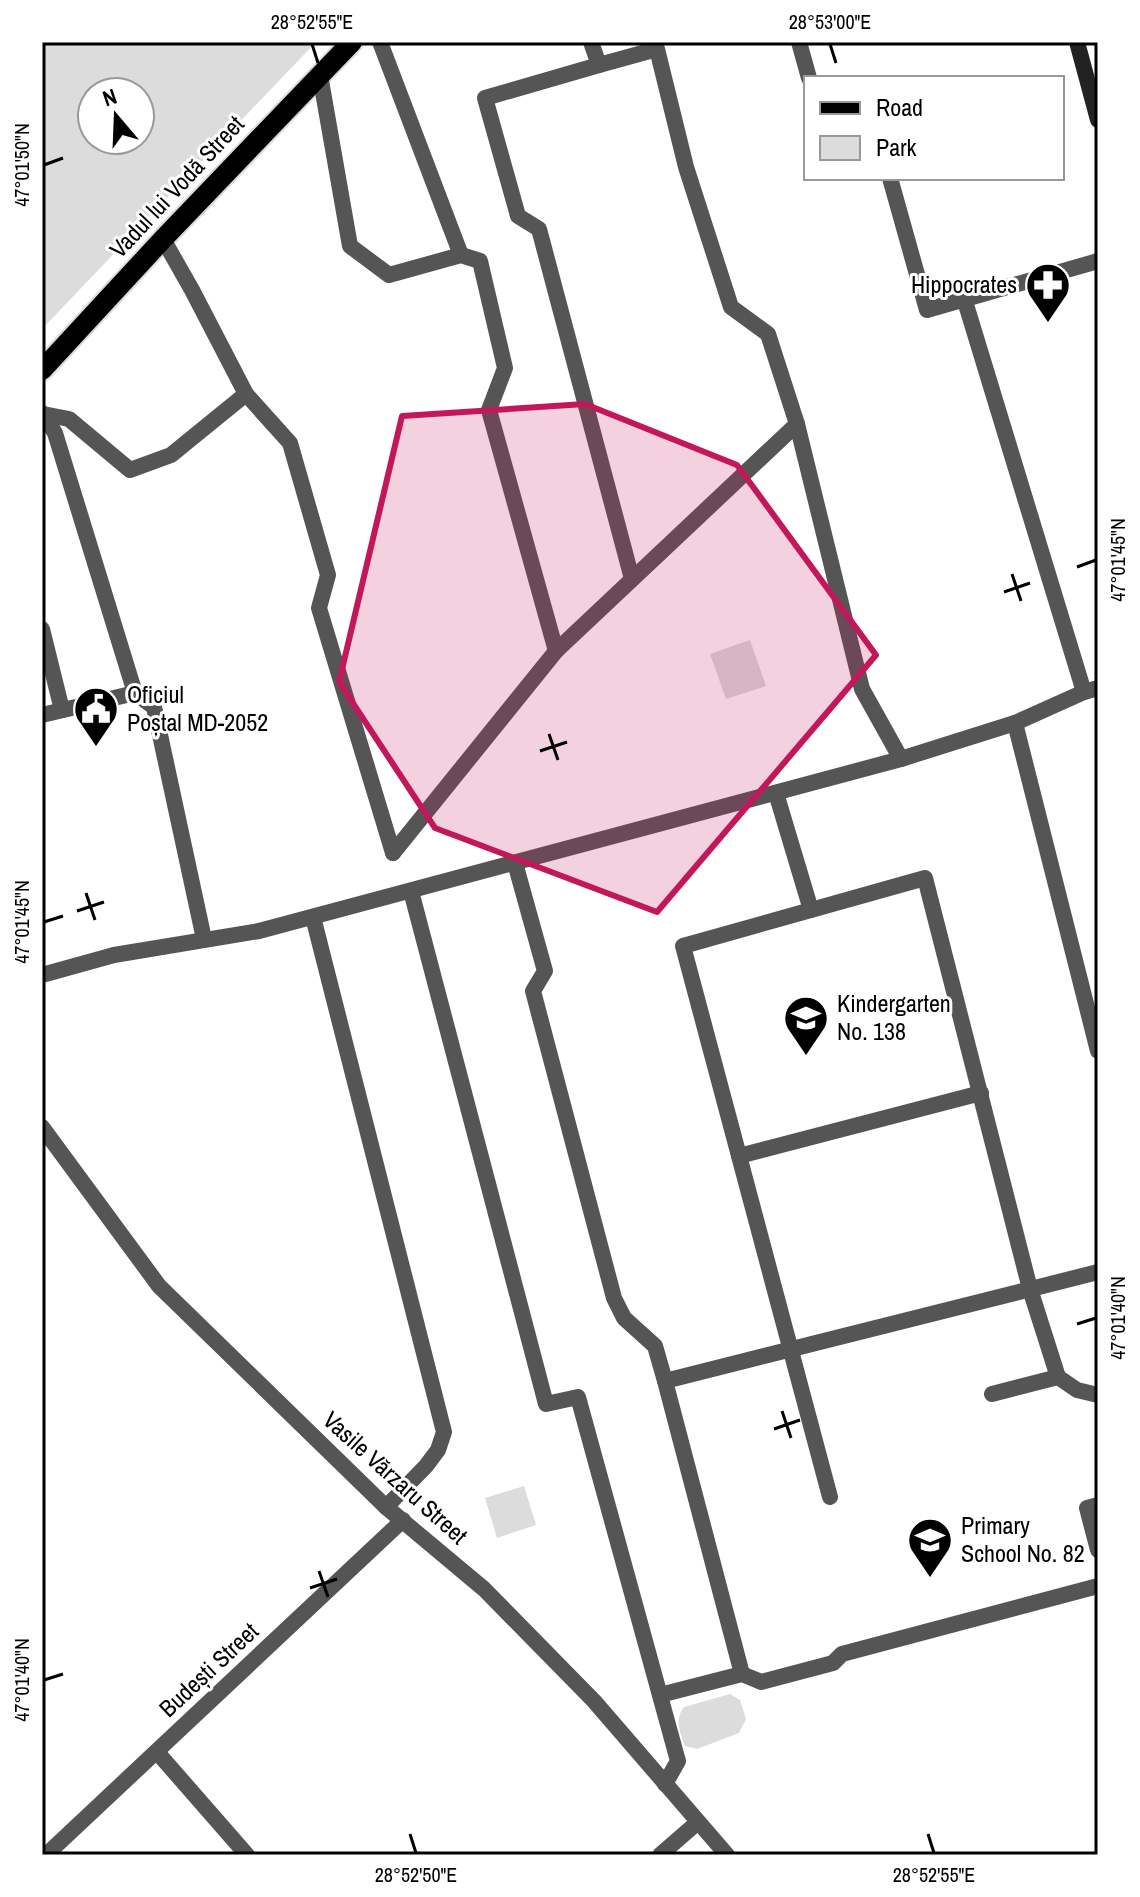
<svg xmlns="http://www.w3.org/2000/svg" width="1140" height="1897" font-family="'Archivo Narrow',sans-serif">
<rect width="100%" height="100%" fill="#fff"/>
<g fill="#dcdcdc" fill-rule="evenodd">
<path d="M42,42H316L42,329ZM92,92H140V140H92Z"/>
<polygon points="750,640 766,686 726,699 710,654"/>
<polygon points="524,1486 536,1525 497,1538 485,1498"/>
<path d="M730,1694L740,1700L746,1719L739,1733L697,1749L685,1746C680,1731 674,1720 684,1707Z"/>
</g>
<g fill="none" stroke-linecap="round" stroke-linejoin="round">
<g stroke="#dbdbdb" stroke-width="24">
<polyline id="primary" points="42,370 163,239 352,42"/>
</g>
<g stroke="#555" stroke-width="16">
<polyline points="380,42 461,255"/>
<polyline points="591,42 599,65 657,49 686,167 731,307 768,334 797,424"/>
<polyline points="799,42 809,78"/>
<polyline points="599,65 485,98 518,216 539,229 632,579"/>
<polyline points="320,75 350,246 389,275 461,255 480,261 505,368 489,410 556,651"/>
<polyline points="890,178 927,310 1098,261"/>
<polyline points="163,239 192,290 246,394 290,443 328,575 319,608 393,853"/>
<polyline points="964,298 1084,692"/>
<polyline points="42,413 55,433 135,693 154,707 204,939"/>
<polyline points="43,414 69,419 130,470 171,455 246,394"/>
<polyline points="42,629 62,710"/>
<polyline points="42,715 135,693"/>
<polyline points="1015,723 1098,1051"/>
<polyline points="776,793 811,910"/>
<polyline points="393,853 556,651 797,424 862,689 901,759"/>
<polyline points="515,863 545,971 533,991 614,1298 624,1318 655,1346 665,1381"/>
<polyline points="411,891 546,1404 578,1397 678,1761 665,1784"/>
<polyline points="313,917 444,1432 438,1450 426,1466 386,1507"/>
<polyline points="42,975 114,955 259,931 901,759 1015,723 1084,692 1098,688"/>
<polyline points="739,1156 981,1093"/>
<polyline points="992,1394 1058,1377"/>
<polyline points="830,1497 683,946 925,878 1030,1289 1058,1377 1077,1390 1098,1395"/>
<polyline points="1098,1505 1087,1508 1098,1550"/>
<polyline points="742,1674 761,1682 833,1663 842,1654 1098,1586"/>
<polyline points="660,1695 742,1674 665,1381 1098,1272"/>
</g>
<g stroke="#555" stroke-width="16">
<polyline points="42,1127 159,1286 386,1507 484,1589 594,1701 727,1855"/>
<polyline points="157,1752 247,1855"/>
<polyline points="46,1855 403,1520"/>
<polyline points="660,1855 698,1822"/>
</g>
<polyline stroke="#222" stroke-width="16" points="1077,42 1098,120"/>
<use href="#primary" stroke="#000" stroke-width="20"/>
</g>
<path fill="#c2185b" fill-opacity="0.2" stroke="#c2185b" stroke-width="6" stroke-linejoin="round" d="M585,404L737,465L876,655L657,912L435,828L339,682L402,416Z"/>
<path fill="none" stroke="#000" stroke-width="3" d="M312,44L318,63M830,44L836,63M44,165L63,158M1077,567L1096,560M1012,574L1021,601M1004,592L1030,583M549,734L558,760M540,751L567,742M86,893L95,920M77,911L104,902M44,922L63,916M1077,1324L1096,1318M782,1411L791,1438M774,1429L800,1420M319,1571L328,1597M310,1588L337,1579M44,1680L63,1674M410,1834L416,1853M928,1834L934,1853"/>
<defs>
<g id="pharmacy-pin" transform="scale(2.3)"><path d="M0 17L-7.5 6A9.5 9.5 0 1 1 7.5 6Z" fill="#000" stroke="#fff"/><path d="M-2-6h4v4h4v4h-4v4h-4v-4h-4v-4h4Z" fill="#fff"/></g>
<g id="civic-pin" transform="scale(2.3)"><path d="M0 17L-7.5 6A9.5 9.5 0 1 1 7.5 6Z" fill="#000" stroke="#fff"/><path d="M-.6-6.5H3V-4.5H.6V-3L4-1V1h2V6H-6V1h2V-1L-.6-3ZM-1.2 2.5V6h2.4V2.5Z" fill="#fff"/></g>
<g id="school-pin" transform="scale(2.3)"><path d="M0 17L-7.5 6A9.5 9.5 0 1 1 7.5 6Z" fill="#000" stroke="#fff"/><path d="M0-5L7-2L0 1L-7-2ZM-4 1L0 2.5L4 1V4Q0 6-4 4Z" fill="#fff"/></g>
</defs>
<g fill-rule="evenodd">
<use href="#pharmacy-pin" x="1048" y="285"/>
<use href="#civic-pin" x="96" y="709"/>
<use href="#school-pin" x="806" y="1018"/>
<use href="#school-pin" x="930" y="1540"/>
</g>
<g text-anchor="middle" stroke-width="6" stroke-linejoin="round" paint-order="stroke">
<g font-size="24" fill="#000" stroke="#fff">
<text transform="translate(177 187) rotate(-47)" y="8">Vadul lui Vodă Street</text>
<text transform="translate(395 1478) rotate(42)" y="8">Vasile Vărzaru Street</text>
<text transform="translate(209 1670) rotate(-43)" y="8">Budești Street</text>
</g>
<g font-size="24" fill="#000" stroke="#fff" text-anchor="start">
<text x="1017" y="293" text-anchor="end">Hippocrates</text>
<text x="127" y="703">Oficiul<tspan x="127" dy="28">Poștal MD-2052</tspan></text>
<text x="837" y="1012">Kindergarten<tspan x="837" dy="28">No. 138</tspan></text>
<text x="961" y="1534">Primary<tspan x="961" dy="28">School No. 82</tspan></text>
</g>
</g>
<rect width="1140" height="1897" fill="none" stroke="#ffffff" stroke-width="88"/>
<rect x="804" y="76" width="260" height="104" fill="#ffffff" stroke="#999999" stroke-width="2"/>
<rect x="820" y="102" width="40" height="12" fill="#000000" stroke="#999999" stroke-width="2"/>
<text x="876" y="116" font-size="24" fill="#000000">Road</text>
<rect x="820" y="136" width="40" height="24" fill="#dcdcdc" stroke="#999999" stroke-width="2"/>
<text x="876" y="156" font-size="24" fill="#000000">Park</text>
<g transform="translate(116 116) rotate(341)"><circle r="38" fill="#ffffff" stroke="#999999" stroke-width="2"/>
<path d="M0-6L14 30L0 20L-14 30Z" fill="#000000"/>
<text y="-12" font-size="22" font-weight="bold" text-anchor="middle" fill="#000000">N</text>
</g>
<rect x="44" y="44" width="1052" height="1809" fill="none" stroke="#000" stroke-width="3"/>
<g font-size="20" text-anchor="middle" fill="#000">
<text x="312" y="29">28°52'55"E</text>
<text x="830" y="29">28°53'00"E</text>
<text transform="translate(22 165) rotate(-90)" y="7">47°01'50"N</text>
<text transform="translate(1118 560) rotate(-90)" y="7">47°01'45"N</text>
<text transform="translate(22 922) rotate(-90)" y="7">47°01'45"N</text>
<text transform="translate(1118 1318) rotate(-90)" y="7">47°01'40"N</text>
<text transform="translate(22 1680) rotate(-90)" y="7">47°01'40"N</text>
<text x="416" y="1882">28°52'50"E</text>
<text x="934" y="1882">28°52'55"E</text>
</g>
</svg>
